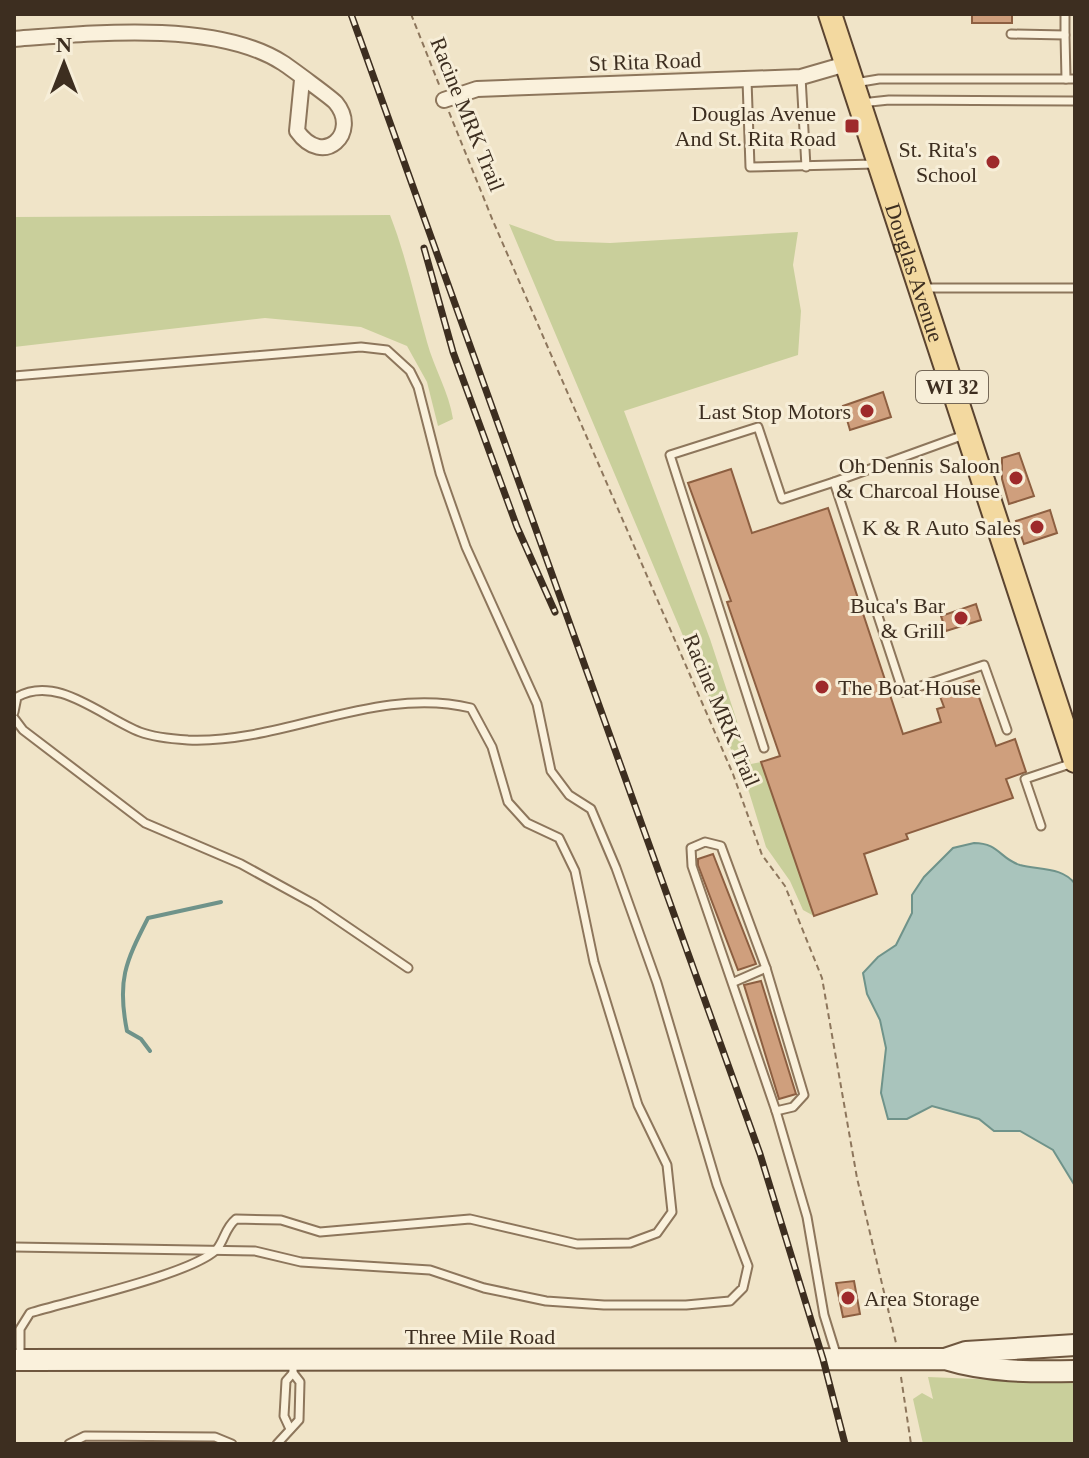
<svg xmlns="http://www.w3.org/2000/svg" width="1089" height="1458" font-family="'Times New Roman',serif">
<rect width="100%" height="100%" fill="#f0e4c8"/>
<g fill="#c9cf9b">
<path d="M390,215C406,256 415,299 427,342C434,368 449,392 453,419L438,426L427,382L407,346L361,327L265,318L14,347V217Z"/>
<polygon points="509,224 556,241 610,243 798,232 793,265 801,311 798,355 624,411 710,639 751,764 761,762 814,916 803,910 790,881 766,847 749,792"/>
<polygon points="928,1377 1075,1383 1075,1444 923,1444 913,1399 922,1393 933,1399"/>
</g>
<path fill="#a9c4bc" stroke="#6f938a" stroke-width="2" d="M974,843C999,843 1000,859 1020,865C1039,870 1063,867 1075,884V1186L1053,1150L1020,1131H994L979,1119L932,1106L907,1119H888L881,1093L886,1048L880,1020L867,994L863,973L878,957L896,945L912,913V895L924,877L953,848Z"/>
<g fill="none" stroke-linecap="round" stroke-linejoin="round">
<path stroke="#6f938a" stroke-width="4" d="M150,1051L141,1039L127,1031C117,981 125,963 148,918L221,902"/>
</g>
<g fill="#cf9f7d" stroke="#8d5f41" stroke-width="2">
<rect x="972" y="14" width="40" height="9"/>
<polygon points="883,392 891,417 850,430 843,406"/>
<polygon points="1019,453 1034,496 1009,504 1002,479 1002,458"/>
<polygon points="731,469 752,533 828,508 903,734 941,722 937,709 944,707 938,691 973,680 996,746 1015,739 1026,772 1006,779 1013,798 906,834 908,839 864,854 877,894 814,916 761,762 780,756 727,602 731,601 688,483"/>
<polygon points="1050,510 1057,533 1024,544 1016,521"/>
<polygon points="976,604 981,620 946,631 941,616"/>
<polygon points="713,854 756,964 738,970 698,865 698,859"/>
<polygon points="761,981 796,1094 779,1099 744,985"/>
<polygon points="854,1281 860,1314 843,1317 836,1283"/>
</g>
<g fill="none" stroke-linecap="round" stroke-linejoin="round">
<g stroke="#8d765c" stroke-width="11">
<g id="lane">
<polyline points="1011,34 1065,35 1065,14"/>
<polyline points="1065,35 1066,79"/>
<polyline points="801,77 806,167"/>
<polyline points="747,80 750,167 876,164"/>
<polyline points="855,83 879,79 1075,79"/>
<polyline points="861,103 889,100 1075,101"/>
<polyline points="922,288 1075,288"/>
<polyline points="14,376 361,347 387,350 410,371 418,387 440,473 466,547 537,704 551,771 569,795 591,809 616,868 657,983 717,1185 748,1266 743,1288 730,1301 686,1305 604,1305 546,1301 484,1288 430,1270 301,1262 255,1251 14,1247"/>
<polyline points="964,435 834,482 903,692 984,665 1007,730"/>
<path d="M14,712L17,697C57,674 102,717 140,732C153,737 173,739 188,740C283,744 376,685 471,708L492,747L508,802L527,823L559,838L575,871L594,962L638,1105L667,1165L672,1212L657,1233L630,1243L577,1244L470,1219L320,1232L281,1220L236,1219C225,1228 225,1239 217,1249C193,1274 69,1301 30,1313L20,1329V1357"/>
<polyline points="14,718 23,730 145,823 241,864 314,904 408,968"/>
<polyline points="764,748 670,455 758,427 782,499 834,482"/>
<polyline points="1041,826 1025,779 1073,763"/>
<polygon points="705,842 721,846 766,968 804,1095 793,1107 776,1111 692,866 691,848"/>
<polyline points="734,982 766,968"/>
<polyline points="776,1111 807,1217 824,1315 837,1357"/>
<polyline points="290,1429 284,1416 286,1381 293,1373"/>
<polyline points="69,1444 85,1436 215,1437 232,1444"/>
<polyline points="277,1444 299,1420 300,1382 293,1373 293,1361"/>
</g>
</g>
<g stroke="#8d765c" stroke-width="18">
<g id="street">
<path d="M14,39C92,33 216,20 283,63C289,67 333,99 336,103C360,132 324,169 297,131L302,80"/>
<polyline points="444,100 477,89 801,77 846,64"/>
</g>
</g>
<g stroke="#6f573f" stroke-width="24">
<g id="secondary">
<polyline points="945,1359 966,1352 1075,1345"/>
<path d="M14,1360L945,1359C987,1372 1031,1372 1075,1371"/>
</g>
</g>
<g stroke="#5b4430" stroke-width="26">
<g id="primary">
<path id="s1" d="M830,14L1075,761"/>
</g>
</g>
<g stroke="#8d765c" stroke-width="2" stroke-dasharray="6 4" stroke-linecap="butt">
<polyline points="411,14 440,87"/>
<polyline points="449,112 493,221 733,774 762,855 785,886 822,978 857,1178 896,1343"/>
<polyline points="901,1377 911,1444"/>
</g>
<use href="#lane" stroke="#faf1dc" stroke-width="7"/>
<use href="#street" stroke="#faf1dc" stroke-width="14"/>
<use href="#secondary" stroke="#faf1dc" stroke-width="20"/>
<use href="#primary" stroke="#f3d9a0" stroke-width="22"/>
<g stroke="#3d2e20" stroke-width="7">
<g id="rail">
<polyline points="351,14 760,1154 823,1359 845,1444"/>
<polyline points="424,248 453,352 517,527 555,612"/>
</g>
</g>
<use href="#rail" stroke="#f7eed8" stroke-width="4" stroke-dasharray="12" stroke-linecap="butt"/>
</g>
<g fill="#9e2a2b" stroke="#f7eed8" stroke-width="3">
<rect x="844" y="118" width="16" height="16" rx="4"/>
<circle cx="993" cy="162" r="8"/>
<circle cx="867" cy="411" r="8"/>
<circle cx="1016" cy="478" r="8"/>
<circle cx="1037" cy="527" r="8"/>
<circle cx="961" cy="618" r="8"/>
<circle cx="822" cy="687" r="8"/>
<circle cx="848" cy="1298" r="8"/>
</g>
<g text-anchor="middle" stroke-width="6" stroke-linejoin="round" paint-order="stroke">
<rect fill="#f7eed8" stroke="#756857" stroke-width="2" x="916" y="371" width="72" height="32" rx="6"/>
<g font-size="20" font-weight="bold" fill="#3d2e20">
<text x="952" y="394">WI 32</text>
</g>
<g font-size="22" fill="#3d2e20" stroke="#f7eed8">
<text transform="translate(645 61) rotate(-2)" y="8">St Rita Road</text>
<text transform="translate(468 114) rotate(68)" y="8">Racine MRK Trail</text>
<text dy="8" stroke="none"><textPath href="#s1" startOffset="272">Douglas Avenue</textPath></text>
<text transform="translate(722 710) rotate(67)" y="8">Racine MRK Trail</text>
<text x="480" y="1344">Three Mile Road</text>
</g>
<g font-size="22" fill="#3d2e20" stroke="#f7eed8" text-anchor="end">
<text x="836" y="121">Douglas Avenue<tspan x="836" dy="25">And St. Rita Road</tspan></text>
<text x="977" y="157">St. Rita's<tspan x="977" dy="25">School</tspan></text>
<text x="851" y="419">Last Stop Motors</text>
<text x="1000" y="473">Oh Dennis Saloon<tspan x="1000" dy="25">&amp; Charcoal House</tspan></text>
<text x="1021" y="535">K &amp; R Auto Sales</text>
<text x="945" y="613">Buca's Bar<tspan x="945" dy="25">&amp; Grill</tspan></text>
<text x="838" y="695" text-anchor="start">The Boat House</text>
<text x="864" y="1306" text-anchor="start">Area Storage</text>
</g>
</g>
<rect width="1089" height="1458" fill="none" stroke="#3d2e20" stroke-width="32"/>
<g transform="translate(64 64)" stroke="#f7eed8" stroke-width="6" paint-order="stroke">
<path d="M0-6L14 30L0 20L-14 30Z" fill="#3d2e20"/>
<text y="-12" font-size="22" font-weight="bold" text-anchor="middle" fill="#3d2e20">N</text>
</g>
</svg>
